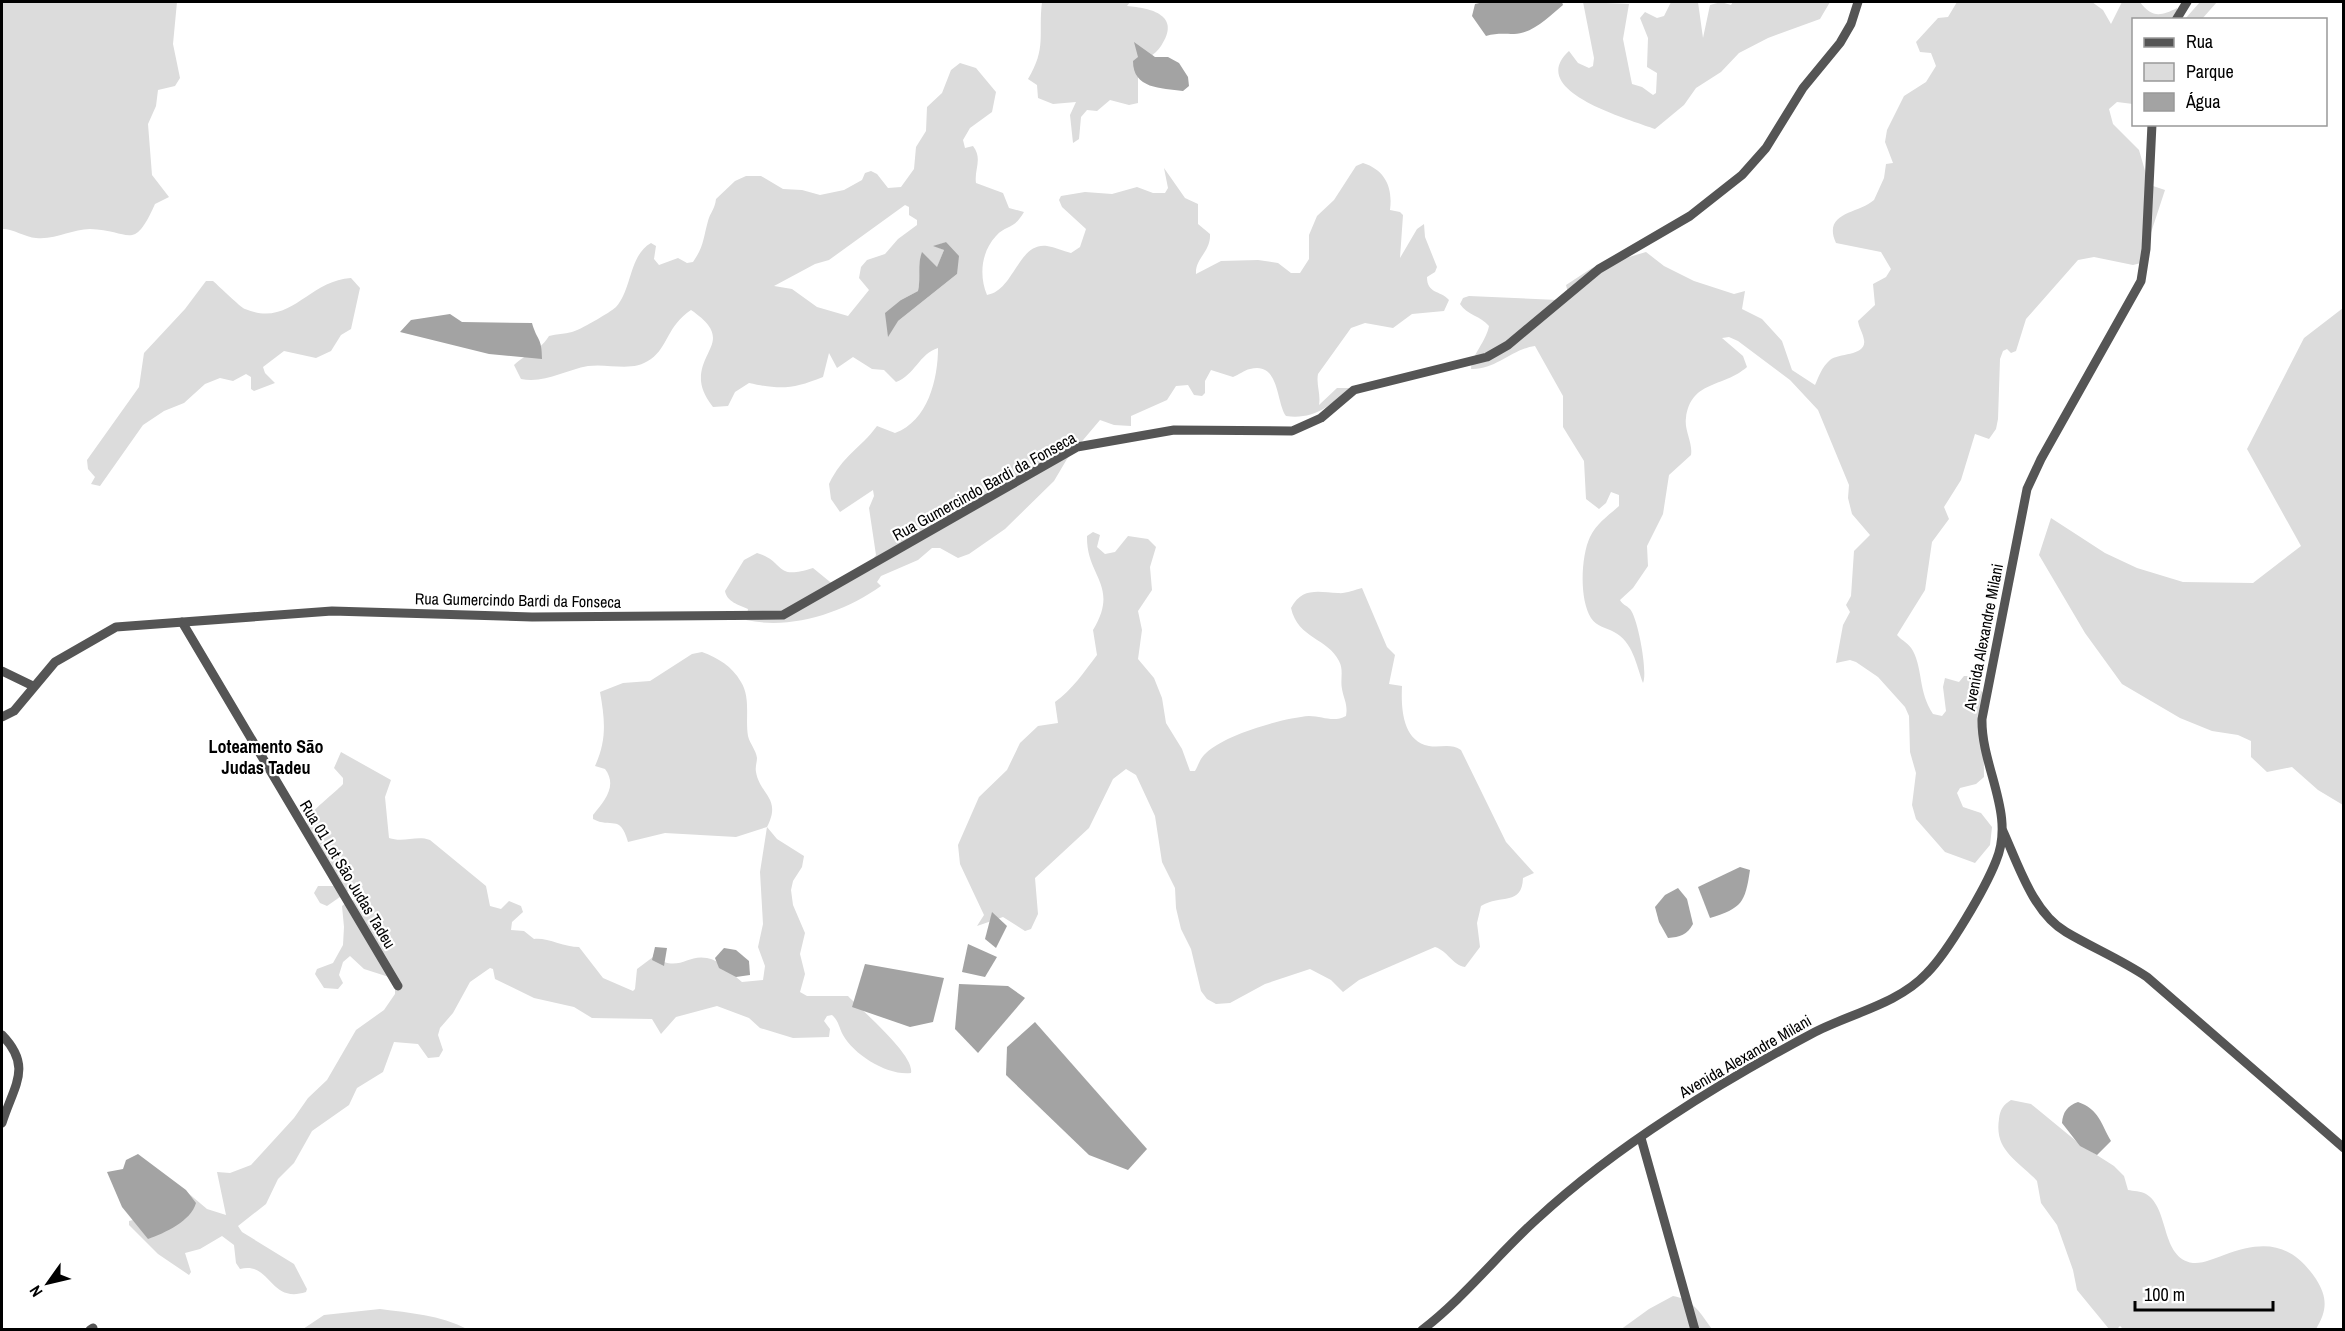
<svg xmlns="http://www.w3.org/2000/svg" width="2345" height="1331" font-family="'Archivo Narrow',sans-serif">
<rect width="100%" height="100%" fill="#fff"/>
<g fill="#dcdcdc" fill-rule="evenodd">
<path d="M2,2H177L173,44L180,78L175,86L158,90L156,106L148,124L152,175L169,197L155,204C133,253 131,230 90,229C72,229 56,240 36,238C25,237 11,228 2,229Z"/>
<path d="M1042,2H1130L1127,6C1151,8 1182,15 1161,46C1155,55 1144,60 1138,69V103L1129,105L1110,100L1097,111L1087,110L1081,117L1079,139L1073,143L1070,115L1076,102L1053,104L1038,98L1037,85L1028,79C1047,48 1038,34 1042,2Z"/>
<path d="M1583,2L1629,4L1623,39L1632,84L1642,87L1653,95L1656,93L1657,73L1647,67L1648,38L1640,18L1645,12L1657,18L1664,16L1671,2H1698L1703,38L1710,5L1721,2L1731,5L1733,2H1830L1820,19L1768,38L1739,53L1721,72L1696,88L1684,105L1655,129C1629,119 1525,91 1569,51L1578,63L1589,68L1593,66L1594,58Z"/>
<path d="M1957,2H2092L2103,10L2111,24L2122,2H2140C2151,17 2160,17 2177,8L2178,19L2134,20L2133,104L2117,102L2109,109L2113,124L2139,150L2148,181L2153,186L2165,190L2141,263L2133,265L2094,257L2078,260L2026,319L2016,351L2011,353L2007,349L2003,351L2000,359L1998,419L1996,429L1989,439L1975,434L1961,480L1944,507L1949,519L1932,542L1925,590L1897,635C1902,641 1909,643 1913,651C1923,670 1918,691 1933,714L1942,716L1946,711L1943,687L1945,678L1959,682L1964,676H1968L1983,693L1984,777L1976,784L1960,788L1957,793L1963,807L1981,813L1992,827L1990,845L1975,863L1945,852L1916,819L1912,805L1916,773L1910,752L1909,716L1905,707L1878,677L1856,662L1850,660L1836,663L1843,625L1850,612L1846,605L1851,596L1854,551L1870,535L1852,514L1848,498L1849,485L1818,410L1790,380L1738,341L1729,337L1722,338L1743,356L1747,367C1723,388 1691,380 1686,418C1684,430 1693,443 1691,455L1669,475L1663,514L1647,546L1648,566L1633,588L1620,600C1623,605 1626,605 1630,609C1638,618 1648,673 1643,683C1636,664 1633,642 1614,632C1605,627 1597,627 1591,618C1579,599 1581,556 1590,537C1596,524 1609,515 1619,506V495L1611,492L1606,503L1599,509L1586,499L1584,461L1563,427V396L1535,346C1512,349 1496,370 1471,369C1472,354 1486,342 1489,326C1481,316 1467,315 1460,304L1463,298L1469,296L1558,300L1568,293L1566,285L1592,268L1646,252L1664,266L1694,281L1734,294L1745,291L1742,309L1762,319L1782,341L1792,370L1815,385C1819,376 1822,367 1830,360C1839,353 1867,356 1864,340C1863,333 1859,328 1858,321L1875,305L1873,284L1886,277L1891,269L1881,252L1836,243C1822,212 1858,214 1874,200L1884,178L1886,164L1893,163L1885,142L1887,130L1904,96L1926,82L1936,66L1931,53L1920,52L1916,42L1938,18L1948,17Z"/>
<polygon points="2200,2 2217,2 2202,19 2185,19"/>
<path d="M960,63L976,68L996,92L992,112L970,128L963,140L965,148L973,146C983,159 974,169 976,183L1003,193L1009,208L1024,212C1013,231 1007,224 996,236C981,252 979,276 987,295C1014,291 1018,242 1047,246C1055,247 1063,251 1071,253L1080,247L1086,229L1062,207L1059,200L1061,196L1085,192L1112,194L1137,187L1153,193H1165L1168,188L1164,168L1185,198L1198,204V224L1210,234C1211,252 1195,258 1196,274L1221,261L1258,260L1278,263L1291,273H1300L1309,259V235L1317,216L1334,200L1356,166L1363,163C1385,170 1393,187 1390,210L1400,212L1403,215L1400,258L1417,229L1424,224L1425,237L1437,267L1435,272L1427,277C1427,294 1440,290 1449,300L1444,311L1412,314L1393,328L1365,323L1351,328L1318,374C1316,385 1321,394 1319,405L1337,388H1350C1331,406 1313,420 1286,416C1276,403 1280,361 1250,369C1244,370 1239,375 1233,377L1211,370L1205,381V393L1202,396L1194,395L1188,385L1176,386L1167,400L1131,416V426L1114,425L1100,420L1067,459L1054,481L1005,529L969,554L958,558L940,548H932L918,560L881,576L877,582L881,586C843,613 791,630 746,620L748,609C739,605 727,602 725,591L744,560L757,553C786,561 773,581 813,568L835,586L870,563L876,555L869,508L874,496L873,490L840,512L831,499L829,484C843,455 860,449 877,426L895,433C928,421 938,379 938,348C920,353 914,376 896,382L884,370L872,369L853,357L837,368L829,353L823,377C793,389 781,390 749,383L735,392L728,406L713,407C707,399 702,391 701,381C699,349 735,340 691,310C667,326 668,347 651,359C632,373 610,363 588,366C565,370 544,384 521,379L514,365C528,352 537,354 549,336C557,334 564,334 572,332C578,331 611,312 616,307C632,290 629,255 651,243L656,246L654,259L659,265L678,258L687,263L693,262C704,246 703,239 708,221C710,213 715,209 716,199L735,181L746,176H761L783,189L802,190L820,195L844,190L862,180L865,173L871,171L877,174L888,188L901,187L914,169L916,147L926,131L927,107L942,93L951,70ZM905,205L909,207V215L917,220V225L898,239L885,254L867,260L861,267L859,278L869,290L848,316L817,307L792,289L774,286L815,264L829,260ZM946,242L957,274L898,321L901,300L918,291C921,277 917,266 922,253L937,268L944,250L935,246Z"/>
<path d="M351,278L360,288L351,329L341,335L331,351L316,358L284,351L263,367L265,373L275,383L254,391L251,389V377L246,374L233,381L220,378L205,384L184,403L164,411L143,425L100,486L91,484L95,477L88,469L87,460L139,387L144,353L185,309L206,281H213C220,287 240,307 245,309C291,328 307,281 351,278Z"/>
<polygon points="2343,308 2343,805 2318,790 2292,767 2267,772 2251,757 2251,741 2238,735 2212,731 2180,718 2122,684 2085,633 2039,555 2051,518 2105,553 2137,568 2183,582 2253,583 2301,546 2247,449 2304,338"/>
<path d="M1093,532L1100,535L1097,547L1105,554L1115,552L1128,536L1148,539L1156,547L1150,567L1152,590L1138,611L1142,630L1138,659L1154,678L1162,698L1166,723L1182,749L1190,771H1195C1198,766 1200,759 1204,755C1222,735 1283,718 1309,716C1323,716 1333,723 1346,716C1348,704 1344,700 1342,689C1340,680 1344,670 1339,661C1328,638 1298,639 1291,608C1302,587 1318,592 1338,593C1345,594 1354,590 1362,588L1387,647L1395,655L1389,684L1402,686C1401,707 1402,741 1429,746C1440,748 1451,743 1461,750L1506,842L1534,873L1523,878C1522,906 1501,894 1481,906L1477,923L1480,947L1465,967C1452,965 1448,951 1435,947L1359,980L1343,992L1331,980L1310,969L1265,984L1230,1003L1216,1004L1207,999L1201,991L1191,949L1181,929L1176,908L1175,888L1162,862L1155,816L1136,775L1126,769L1113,779L1089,828L1035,878L1038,914L1031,929L1025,931L1003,917L977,926L984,915L960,864L958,845L979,797L1007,770L1020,743L1038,726L1058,723L1055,702C1072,690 1084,672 1097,655L1093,630C1120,585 1086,577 1087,536Z"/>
<path d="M702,652C718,658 732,666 741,682C751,698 745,718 748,736C750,744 756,750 757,758C757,762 755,767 756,772C760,795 782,798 767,827L777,839L804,856L802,867L793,881L791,890L793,905L805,933L800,954L805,974L800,992L807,996H848C861,1010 915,1055 911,1073C888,1076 854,1055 843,1035C839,1028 839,1021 832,1015L827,1016L824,1021L830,1029L829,1037L793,1038L760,1028L749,1018L717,1006L676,1017L661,1034L652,1019L592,1018L574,1007L534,998L495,979L493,969L490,968L470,982L453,1013L440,1028L438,1035L443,1050L439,1057L428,1058L418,1044L394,1042L383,1072L357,1088L349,1105L312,1131L294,1163L278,1179L266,1204L238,1226L242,1232L294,1264L307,1289L306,1292C269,1304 271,1261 240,1269L236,1263L234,1245L222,1236L200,1249L185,1253L191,1272L189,1275L158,1254L129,1225V1221L133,1220L146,1231L181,1187L207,1209L226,1215L217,1172L230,1173L251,1165L294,1118L308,1098L327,1080L356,1030L384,1010L395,994V986L389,977L364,969L350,956L343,962L339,975L343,983L338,989L324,988L315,974L317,969L333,963L343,945L344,927L342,906L348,901L362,899L365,895L361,884L356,882L350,890L327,906L320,903L314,893L318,886H336L308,830C308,829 307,821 307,820C308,813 336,792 343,784V778L334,768L341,752L391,780L385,797L389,838C404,843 416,835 430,840L486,886L490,906L501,909L509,901L521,906L523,912L512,922L511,930L524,931L534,939C546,937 564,947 579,947L603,978L633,991L635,989L637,969L653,957C680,973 686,954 707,958C720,960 732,974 742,982L763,980L765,966L758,947L763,924L760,872L767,827L736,837L665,833L628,842C620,813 611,829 593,819V815C604,801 618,786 605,769L595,766C607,740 605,720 600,692L623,683L650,681L692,654Z"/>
<path d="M2011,1100L2031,1104L2081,1145L2114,1166L2124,1176L2128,1190C2133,1191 2141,1191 2146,1194C2170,1208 2160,1258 2193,1263C2203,1264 2215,1258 2224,1255C2264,1240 2291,1242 2316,1279C2328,1298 2327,1311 2316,1329L2124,1330L2120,1326L2117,1329H2109L2077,1290L2073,1270L2057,1225L2041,1203L2037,1181C2018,1160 1994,1151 1999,1119C2000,1110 2003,1105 2011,1100Z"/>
<path d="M1673,1296C1693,1299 1701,1314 1712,1329L1620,1330L1649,1309Z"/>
<path d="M380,1309C410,1313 440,1315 467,1329H303L324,1315Z"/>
</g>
<g fill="#a3a3a3">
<path d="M1484,2H1562L1563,5C1550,16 1532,34 1514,34C1503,34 1497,33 1486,36L1472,16L1475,4Z"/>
<path d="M1134,42L1155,57H1168L1179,63L1188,77L1189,86L1183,91C1161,88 1133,89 1133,61L1138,57Z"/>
<path d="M946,242L959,256L957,274L898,321L888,337L885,313L901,300L918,291C921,277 917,265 922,252L937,267L944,250L933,246Z"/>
<path d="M450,314L462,322L532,323C537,341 542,337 542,359L489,354L400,332L411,320Z"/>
<path d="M1740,867L1750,870C1745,903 1742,908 1710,918L1698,887Z"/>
<path d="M1678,888L1687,899L1693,924C1687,935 1680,937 1668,938L1659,922L1655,907L1665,895Z"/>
<polygon points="992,912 1007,926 996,948 985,939"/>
<polygon points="968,944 997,957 985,977 962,972"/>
<polygon points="655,947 667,948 664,966 652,960"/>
<polygon points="724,948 736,950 749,961 750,975 736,977 719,968 715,958"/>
<polygon points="865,964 944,978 933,1022 910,1027 852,1007"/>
<polygon points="959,984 1008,986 1025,998 978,1053 955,1029"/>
<polygon points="1035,1022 1147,1149 1128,1170 1089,1155 1006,1075 1007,1047"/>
<path d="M2078,1102C2099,1109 2101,1124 2111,1141L2097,1155L2080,1146L2062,1123C2063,1112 2067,1106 2078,1102Z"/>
<path d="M138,1154L186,1190L196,1203C191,1221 165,1233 148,1239L122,1207L107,1172L123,1169L126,1160Z"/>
</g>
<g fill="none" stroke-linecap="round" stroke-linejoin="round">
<g stroke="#555" stroke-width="9">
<polyline points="2176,20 2187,2"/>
<polyline points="182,622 398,986"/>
<polyline points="2,671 33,686"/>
<polyline points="2,717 14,711 55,662 116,627 332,611 532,617 783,615 1077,447 1174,430 1292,431 1321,418 1354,390 1487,357 1508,345 1599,269 1690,216 1742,175 1766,148 1803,88 1840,43 1851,24 1858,2"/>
<path d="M2003,831C2018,864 2033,913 2066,932C2093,948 2120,959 2147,977L2344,1148"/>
<path d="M2,1035C33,1067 14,1085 2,1123"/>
<polyline points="1641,1138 1695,1330"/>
<polyline points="90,1330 93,1328"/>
<path d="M1422,1330C1464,1298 1498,1254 1537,1219C1577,1182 1624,1147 1670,1117C1717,1086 1766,1058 1815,1032C1852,1013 1898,1004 1927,973C1948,952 1985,889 1996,861C2016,814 1981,767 1982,719L2027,489L2041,459L2141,281L2146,249L2152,124"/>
</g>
</g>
<g text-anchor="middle" stroke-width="4.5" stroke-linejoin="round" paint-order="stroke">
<g font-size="16" fill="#000" stroke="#fff">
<text transform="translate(984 486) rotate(-29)" y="6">Rua Gumercindo Bardi da Fonseca</text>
<text transform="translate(518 600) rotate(1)" y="6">Rua Gumercindo Bardi da Fonseca</text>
<text transform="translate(1983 637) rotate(-79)" y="6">Avenida Alexandre Milani</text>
<text transform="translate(348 874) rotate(59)" y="6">Rua 01 Lot São Judas Tadeu</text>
<text transform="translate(1745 1056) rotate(-30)" y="6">Avenida Alexandre Milani</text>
</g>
<g font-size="18" font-weight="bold" fill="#000" stroke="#fff">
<text x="266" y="753">Loteamento São<tspan x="266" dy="21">Judas Tadeu</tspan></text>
</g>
</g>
<rect width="2345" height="1331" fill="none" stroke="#000000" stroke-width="6"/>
<rect x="2132" y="18" width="195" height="108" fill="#ffffff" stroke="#999999" stroke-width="1.5"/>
<rect x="2144" y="38" width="30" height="9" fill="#555555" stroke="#999999" stroke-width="1.5"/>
<text x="2186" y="48" font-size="18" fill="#000000">Rua</text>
<rect x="2144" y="63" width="30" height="18" fill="#dcdcdc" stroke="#999999" stroke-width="1.5"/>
<text x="2186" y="78" font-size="18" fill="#000000">Parque</text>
<rect x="2144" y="93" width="30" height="18" fill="#a3a3a3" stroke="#999999" stroke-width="1.5"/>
<text x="2186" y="108" font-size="18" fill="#000000">Água</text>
<g transform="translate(48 1283) rotate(236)" stroke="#ffffff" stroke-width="4.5" paint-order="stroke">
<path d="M0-4.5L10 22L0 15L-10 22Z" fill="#000000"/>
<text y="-9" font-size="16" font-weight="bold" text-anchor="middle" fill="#000000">N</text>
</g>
<path d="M2135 1301v9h138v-9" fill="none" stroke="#000000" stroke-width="3"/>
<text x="2144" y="1301" font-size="18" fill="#000000" stroke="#ffffff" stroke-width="4.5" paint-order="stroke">100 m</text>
</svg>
